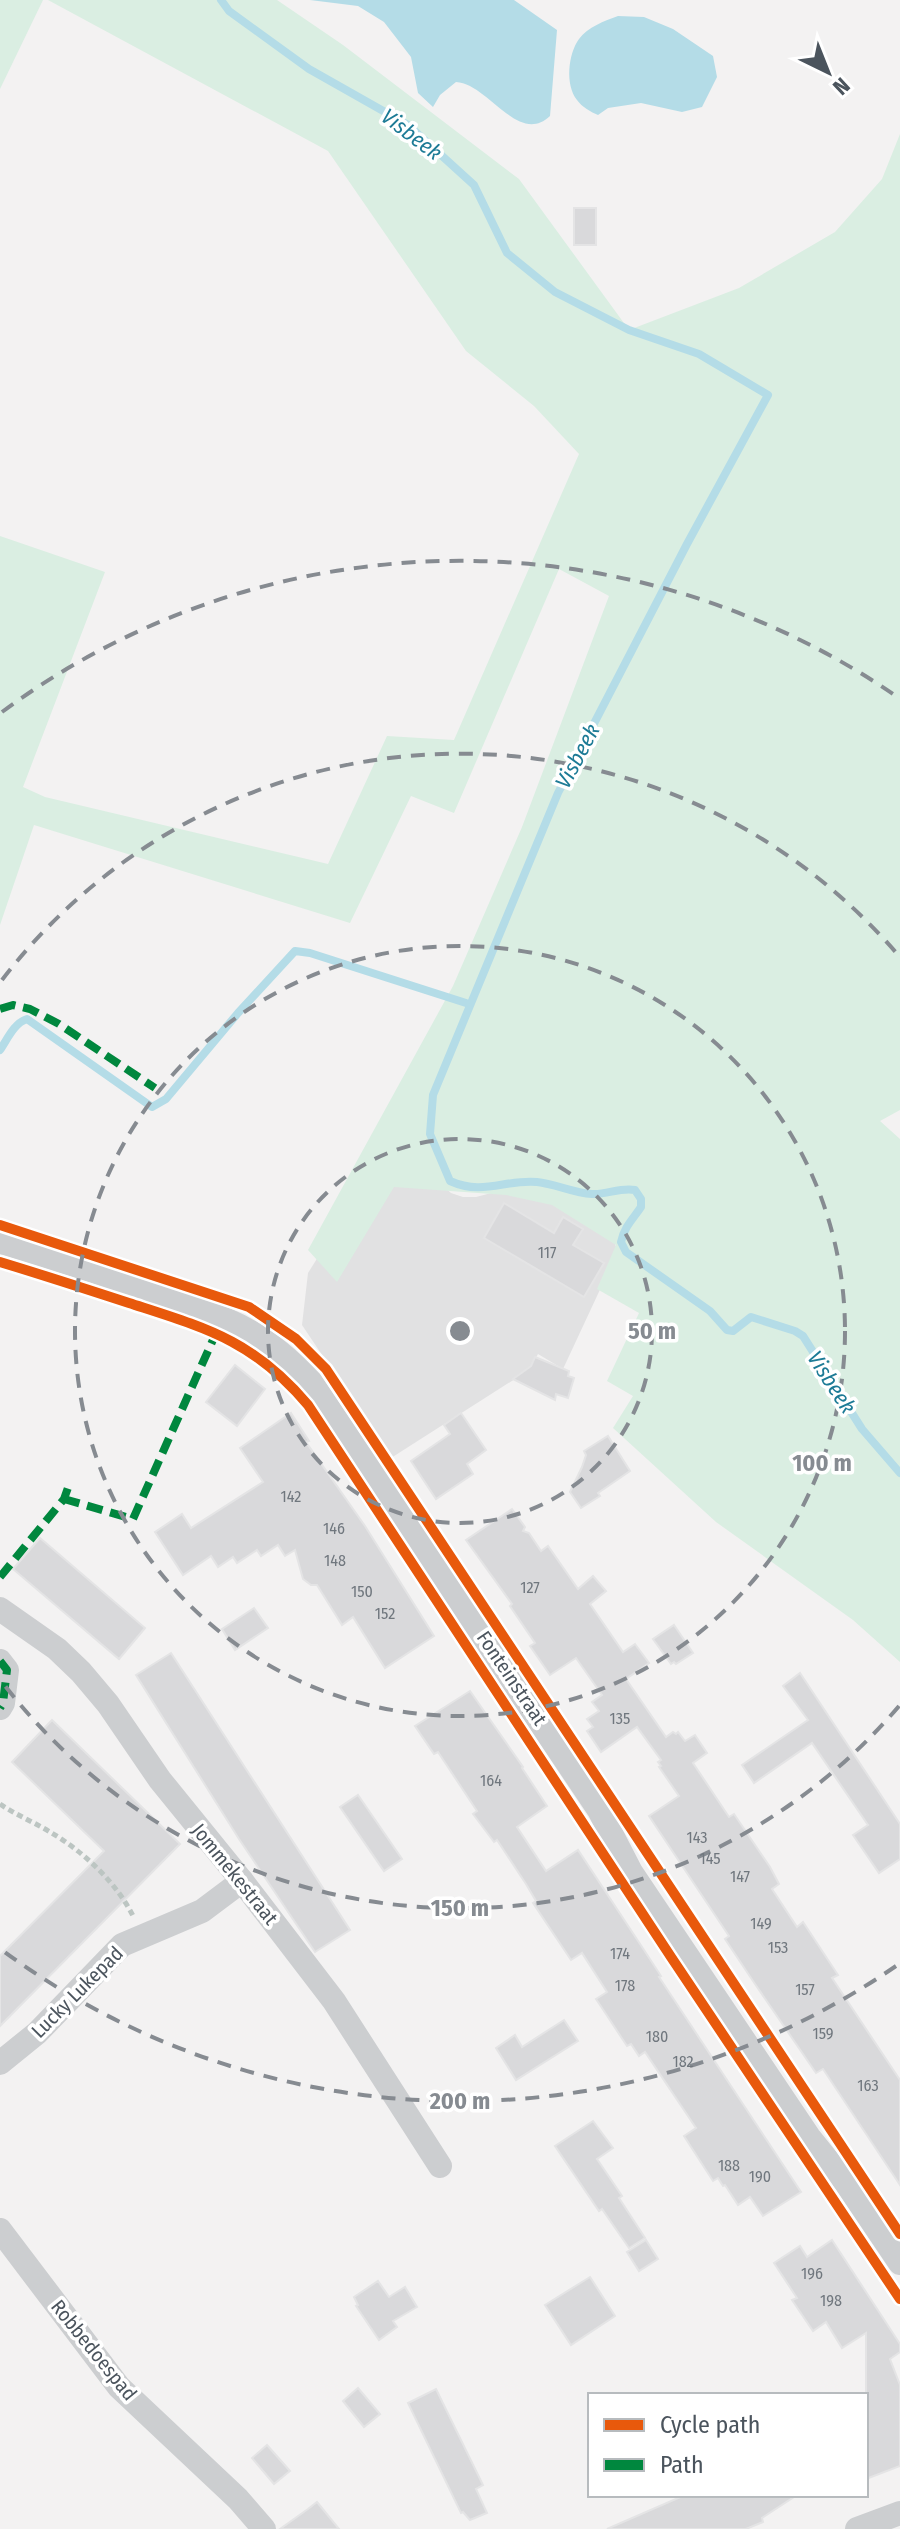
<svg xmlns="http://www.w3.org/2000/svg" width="900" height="2529" font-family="'Fira Sans Condensed',sans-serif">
<rect width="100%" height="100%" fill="#f3f2f2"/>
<polygon fill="#e1e1e2" points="414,1104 443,1186 451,1193 463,1197 476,1197 499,1191 526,1188 613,1240 618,1251 563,1369 538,1354 529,1370 391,1458 302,1325 308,1273"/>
<g fill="#daeee2">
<polygon points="0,0 43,0 0,89"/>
<polygon points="48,0 277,0 343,45 519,179 629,330 739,288 835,232 882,179 900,134 900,1110 880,1121 900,1139 900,1662 853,1620 716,1522 613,1428 633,1396 607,1381 639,1313 597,1289 616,1245 552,1205 506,1195 394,1187 337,1282 308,1250 453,986 522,827 609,596 559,569 454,813 411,796 350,923 34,825 0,925 0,536 105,572 23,787 45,797 328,864 387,736 454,740 579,454 534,406 466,351 328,151"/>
</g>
<g fill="#b4dce7">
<path d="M310,0H514L557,30L550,116C518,146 489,84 456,82L440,95L433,107L418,93L411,57L384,22L358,6Z"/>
<path d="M618,16L644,17L673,29L713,56L717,77L702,107L682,112L641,103L608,108L598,115C591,112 582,107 577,100C565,85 568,54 579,39C588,27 604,21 618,16Z"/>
</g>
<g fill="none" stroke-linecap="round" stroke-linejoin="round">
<g stroke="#b4dce7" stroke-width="8">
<path d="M221,0L229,11L309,69L408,125L474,185L507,253L555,292L629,330L699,354L768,395L687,544L558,793L433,1095L430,1134L450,1181C483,1196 505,1179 537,1182C556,1184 573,1193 592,1194C607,1195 620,1187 635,1190L641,1199V1207C633,1219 624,1227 621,1242L626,1252L710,1311L727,1330L733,1331L751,1317L795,1331L803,1336L862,1429L900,1473"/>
<path d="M0,1050C7,1040 14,1023 27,1019L152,1107L166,1099L238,1013L295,951L310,953L466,1003"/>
</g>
</g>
<g fill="#d9d9db" stroke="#e4e4e5" stroke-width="2">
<rect x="574" y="208" width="22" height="37"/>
<polygon points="504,1203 554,1233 563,1217 583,1229 573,1245 604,1263 584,1297 484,1238"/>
<polygon points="535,1357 569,1371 568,1376 574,1378 568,1398 556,1394 555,1400 513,1379 531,1366"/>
<polygon points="235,1365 265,1389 237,1426 206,1402"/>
<polygon points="291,1413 309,1441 306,1442 365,1526 434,1636 385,1668 353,1617 342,1625 317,1585 311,1585 303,1579 295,1550 285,1556 278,1545 261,1556 257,1550 237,1563 233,1557 218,1567 211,1556 183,1575 155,1532 182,1514 191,1528 263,1482 240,1448"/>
<polygon points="461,1413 486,1450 467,1464 473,1474 436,1499 411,1461 450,1434 444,1425"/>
<polygon points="608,1436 630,1471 598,1493 600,1496 581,1508 570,1492 582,1467 586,1455 584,1451"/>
<polygon points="512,1509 525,1527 523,1531 529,1533 541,1551 548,1546 578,1589 593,1576 606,1591 590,1604 623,1652 635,1644 649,1663 626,1679 666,1737 673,1732 676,1734 678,1732 685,1741 695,1735 707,1753 693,1763 729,1817 734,1814 770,1867 779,1884 772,1889 797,1927 803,1922 838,1975 832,1978 900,2080 900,2185 823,2069 816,2073 755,1984 725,1939 729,1936 649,1816 679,1796 659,1767 661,1766 658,1762 661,1760 637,1727 601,1752 587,1731 593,1727 587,1719 599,1711 592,1702 602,1695 576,1658 550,1675 530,1646 535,1643 510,1606 512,1604 466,1540"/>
<polygon points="40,1538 145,1628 119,1659 13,1569"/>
<polygon points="254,1608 268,1628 235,1650 222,1629"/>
<polygon points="674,1625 693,1653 676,1664 674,1662 671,1664 653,1639"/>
<polygon points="171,1653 350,1930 315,1952 239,1839 136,1675"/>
<polygon points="800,1673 900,1824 900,1859 879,1873 853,1835 868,1825 812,1743 754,1783 742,1765 808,1720 783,1686"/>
<polygon points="470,1691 523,1767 522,1768 547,1806 517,1827 546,1871 578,1850 644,1950 661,1976 659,1977 801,2192 763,2216 750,2197 738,2205 725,2185 723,2186 718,2178 713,2181 684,2136 696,2128 645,2052 639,2056 631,2044 627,2046 602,2008 596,1999 607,1992 582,1953 571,1960 533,1903 536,1901 526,1884 497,1840 494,1842 473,1814 477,1811 438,1752 434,1754 415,1726"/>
<polygon points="52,1720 180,1844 0,2026 0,1956 104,1851 12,1762"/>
<polygon points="358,1795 402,1859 384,1871 340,1807"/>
<polygon points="564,2020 578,2041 516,2080 496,2048 515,2035 522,2047"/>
<polygon points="593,2121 613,2148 597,2159 622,2196 619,2198 645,2238 629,2248 602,2209 599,2211 555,2146"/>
<polygon points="646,2240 658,2259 639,2271 627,2252"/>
<polygon points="832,2240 900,2344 900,2352 890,2359 900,2385 900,2466 866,2479 866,2333 842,2348 826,2322 813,2331 792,2300 797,2298 774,2263 800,2246 807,2257"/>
<polygon points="590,2277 615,2316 571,2345 545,2305"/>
<polygon points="378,2281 389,2297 405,2287 417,2307 393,2321 397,2327 379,2340 356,2306 358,2305 354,2297"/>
<polygon points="358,2388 380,2414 364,2427 343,2401"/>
<polygon points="436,2389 483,2485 476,2489 487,2513 470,2520 463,2512 461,2513 408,2403"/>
<polygon points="267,2445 290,2471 274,2484 252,2458"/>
<polygon points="685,2495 797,2495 762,2518 763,2522 746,2529 607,2529"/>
<polygon points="317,2502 339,2529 280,2529 308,2509"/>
</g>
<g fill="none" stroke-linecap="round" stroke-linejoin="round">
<path stroke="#bcc5c2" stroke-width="5" stroke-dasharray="6 4" stroke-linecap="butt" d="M0,1804C16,1815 34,1822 50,1832C83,1851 118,1884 134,1918"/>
<g stroke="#ccced0" stroke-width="24">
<path d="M0,1242L93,1271L227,1320C260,1334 287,1356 311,1382L599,1810L631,1872L809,2137L846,2183L900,2263"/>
<polyline points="0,1609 57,1649 81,1672 108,1704 160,1780 242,1881 334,2001 440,2166"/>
<polyline points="0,1661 7,1670 3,1703 0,1708"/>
<polyline points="0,2063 37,2033 122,1945 202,1911 242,1881"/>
<polyline points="0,2230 119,2387 238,2499 264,2529"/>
<polyline points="857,2529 900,2513"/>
</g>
<g stroke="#00873e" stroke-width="8" stroke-dasharray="16 8" stroke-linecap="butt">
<polyline points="0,1009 13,1005 30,1009 59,1024 155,1088"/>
<polyline points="64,1499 133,1519 216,1333"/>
<polyline points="0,1577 64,1499 70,1482"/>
<polyline points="0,1661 7,1670 3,1703 0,1708"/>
</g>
<g stroke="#fff" stroke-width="15">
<g id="cycleway">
<polyline points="0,1225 249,1307 296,1339 326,1369 900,2234"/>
<path d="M0,1262C43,1275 86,1289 129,1303C206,1328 253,1340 308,1405L671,1957L900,2299"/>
</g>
</g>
<use href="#cycleway" stroke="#e8590c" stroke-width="10"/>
</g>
<g fill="none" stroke="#868b91" stroke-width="4" stroke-dasharray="14 10">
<circle cx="460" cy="1331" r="192"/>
<circle cx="460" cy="1331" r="385"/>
<path d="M899 1706A577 577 0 0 1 2 1682M2 980A577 577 0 0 1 899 956"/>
<path d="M896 1966A770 770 0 0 1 2 1950M2 712A770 770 0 0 1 896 696"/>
</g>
<g text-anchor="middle" stroke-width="7" stroke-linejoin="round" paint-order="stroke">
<g font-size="16" fill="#70777e">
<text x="547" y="1258">117</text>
<text x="291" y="1502">142</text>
<text x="334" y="1534">146</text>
<text x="335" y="1566">148</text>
<text x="530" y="1593">127</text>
<text x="362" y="1597">150</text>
<text x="385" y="1619">152</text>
<text x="620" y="1724">135</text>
<text x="491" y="1786">164</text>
<text x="697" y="1843">143</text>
<text x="710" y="1864">145</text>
<text x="740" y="1882">147</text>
<text x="761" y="1929">149</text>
<text x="778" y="1953">153</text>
<text x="620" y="1959">174</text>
<text x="625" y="1991">178</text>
<text x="805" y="1995">157</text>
<text x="823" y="2039">159</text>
<text x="657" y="2042">180</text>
<text x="683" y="2067">182</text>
<text x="868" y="2091">163</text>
<text x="729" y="2171">188</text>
<text x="760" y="2182">190</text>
<text x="812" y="2279">196</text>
<text x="831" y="2306">198</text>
</g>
<g font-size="20" fill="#4b545d" stroke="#fff">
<text transform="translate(512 1678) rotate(56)" y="7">Fonteinstraat</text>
<text transform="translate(235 1874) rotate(51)" y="7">Jommekestraat</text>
<text transform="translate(77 1992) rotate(-45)" y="7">Lucky Lukepad</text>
<text transform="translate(94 2350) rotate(51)" y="7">Robbedoespad</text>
</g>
<g font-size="22" font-style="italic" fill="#1d7b96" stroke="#fff">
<text transform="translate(412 134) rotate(37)" y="8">Visbeek</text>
<text transform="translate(577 756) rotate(-62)" y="8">Visbeek</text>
<text transform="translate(832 1382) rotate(57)" y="8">Visbeek</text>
</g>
</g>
<circle cx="460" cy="1331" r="12" fill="#868b91" stroke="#fff" stroke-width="4"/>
<g font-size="24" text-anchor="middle" font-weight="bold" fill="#868b91" stroke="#fff" stroke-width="7" stroke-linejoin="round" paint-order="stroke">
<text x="652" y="1339">50 m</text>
<text x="822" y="1471">100 m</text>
<text x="460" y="1916">150 m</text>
<text x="460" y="2109">200 m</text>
</g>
<rect x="588" y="2393" width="280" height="104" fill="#ffffff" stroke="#b7bbbe" stroke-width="2"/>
<rect x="604" y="2419" width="40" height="12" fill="#e8590c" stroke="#b7bbbe" stroke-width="2"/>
<text x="660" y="2433" font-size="24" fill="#4b545d">Cycle path</text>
<rect x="604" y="2459" width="40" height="12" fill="#00873e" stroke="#b7bbbe" stroke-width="2"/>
<text x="660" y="2473" font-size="24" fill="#4b545d">Path</text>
<g transform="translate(828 72) rotate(137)" stroke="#ffffff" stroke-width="6" paint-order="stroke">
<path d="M0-6L14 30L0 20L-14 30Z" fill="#4b545d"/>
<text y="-12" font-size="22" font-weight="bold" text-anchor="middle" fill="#4b545d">N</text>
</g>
</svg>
